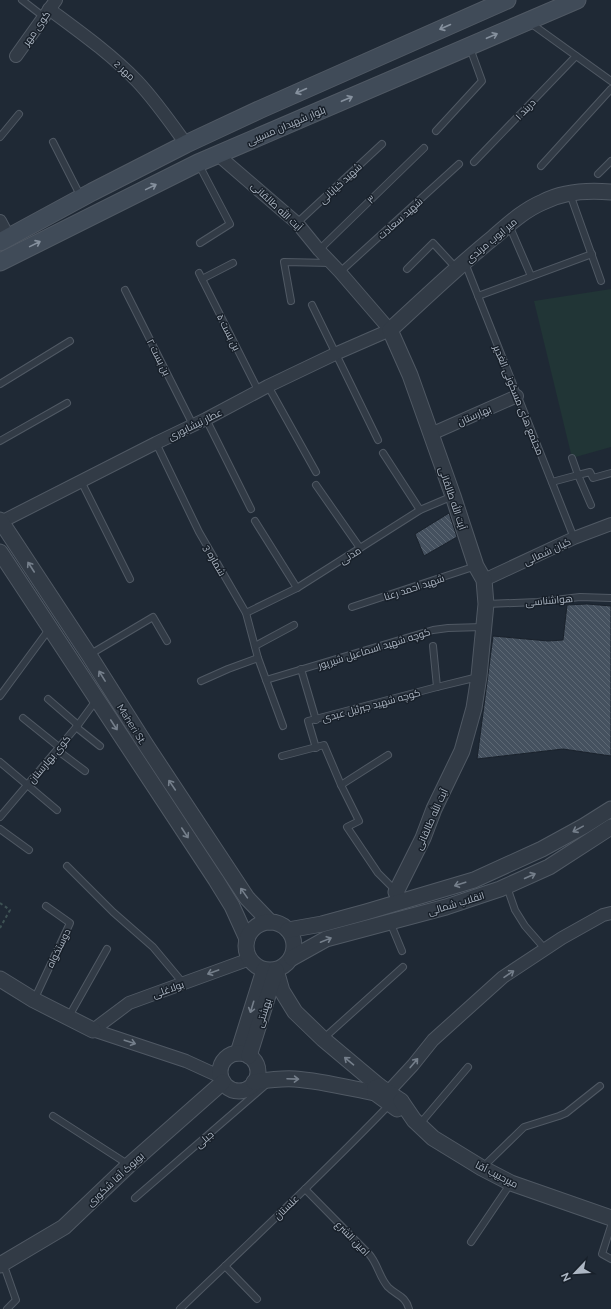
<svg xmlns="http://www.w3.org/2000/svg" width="611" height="1309" font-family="Raleway,Cairo,sans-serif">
<defs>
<pattern id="building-back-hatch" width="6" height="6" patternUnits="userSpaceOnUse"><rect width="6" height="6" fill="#45515f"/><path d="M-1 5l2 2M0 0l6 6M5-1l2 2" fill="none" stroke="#5d6874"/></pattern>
</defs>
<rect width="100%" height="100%" fill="#1f2935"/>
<polygon fill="#213536" points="611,289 611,447 572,458 534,301"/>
<g fill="url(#building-back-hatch)" stroke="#1a222c">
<polygon points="449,513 457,537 424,556 415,534"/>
<polygon points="587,604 611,606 611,756 563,749 477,759 493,636 548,641 563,640 567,605"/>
</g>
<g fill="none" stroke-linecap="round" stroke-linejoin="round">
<g stroke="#505964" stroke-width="8">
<g id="service">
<polyline points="22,0 44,17"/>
<polyline points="529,22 611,81"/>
<polyline points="436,131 482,81 470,48"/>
<polyline points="0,137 19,114"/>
<polyline points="53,142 81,197"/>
<polyline points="474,162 576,56"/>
<polyline points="198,163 230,224 200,243"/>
<polyline points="541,166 611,89"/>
<polyline points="598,174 611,161"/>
<polyline points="570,194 601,281"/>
<polyline points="297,223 382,144"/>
<polyline points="509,225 531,276"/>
<polyline points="319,250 424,148"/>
<polyline points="465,263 574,538"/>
<polyline points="407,269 433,243 457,269"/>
<polyline points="340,272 459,164"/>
<polyline points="199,273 259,392"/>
<polyline points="202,279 233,263"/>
<polyline points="125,290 193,425"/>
<polyline points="478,296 592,254"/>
<polyline points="291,301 284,262 331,263"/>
<polyline points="312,305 378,440"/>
<polyline points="0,384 70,341"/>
<polyline points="268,386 316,472"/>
<polyline points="206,419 251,509"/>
<polyline points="0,441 67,403"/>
<polyline points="156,443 199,532 246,613 258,658 283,726"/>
<polyline points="383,453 420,510"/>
<polyline points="81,481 130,579"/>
<polyline points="552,482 578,475 572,458"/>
<polyline points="316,485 360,548"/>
<polyline points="591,505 578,475 590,472 593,478 611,473"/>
<polyline points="255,521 297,588"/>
<polyline points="486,604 538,602 580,597 611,598"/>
<polyline points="352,607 476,566"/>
<polyline points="246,613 297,588 420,510 453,496"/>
<polyline points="255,646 294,625"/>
<polyline points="433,646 437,687"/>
<polyline points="89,655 153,617 167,641"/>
<polyline points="301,669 316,720"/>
<polyline points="266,680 433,630 448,628 483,627"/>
<polyline points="201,681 228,669 258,658"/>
<polyline points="0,696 50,628"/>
<polyline points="48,699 78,725"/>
<polyline points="23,718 59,747"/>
<polyline points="76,727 100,746"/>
<polyline points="316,748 308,721 437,687 478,677"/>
<polyline points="57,750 85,771"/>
<polyline points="282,756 324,745 341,785 359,821 347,827 378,873 395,890"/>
<polyline points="0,762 57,810"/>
<polyline points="341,785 388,755"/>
<polyline points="0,817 78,725 97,699"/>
<polyline points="0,829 29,850"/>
<polyline points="67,866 113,912 153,947 183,983"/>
<polyline points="507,887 515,910 525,926 545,949"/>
<polyline points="390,922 402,951"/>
<polyline points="34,1000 70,923 46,906"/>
<polyline points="68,1018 107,949"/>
<polyline points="324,1038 403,967"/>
<polyline points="53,1116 129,1165"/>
<polyline points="419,1125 468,1067"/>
<polyline points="482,1168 524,1127 559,1116 566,1113 600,1086"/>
<path d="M305,1189L369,1254C378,1264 379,1277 388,1287C397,1296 405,1295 409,1309"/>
<polyline points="135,1198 268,1083"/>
<polyline points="611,1226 602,1254 611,1259"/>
<polyline points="471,1242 511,1183"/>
<polyline points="3,1263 16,1300 7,1309"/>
<polyline points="225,1266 257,1299"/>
<path d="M180,1309C250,1242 322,1175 389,1105"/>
</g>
</g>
<g stroke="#505964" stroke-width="14">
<g id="minor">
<path d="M49,9C80,32 111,54 137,81C155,100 171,123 186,144"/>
<polyline points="16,56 56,0"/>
<polyline points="0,221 9,238"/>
<polyline points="431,434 517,396"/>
<polyline points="1,522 156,443 206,419 268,386 335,354 390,330 340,272 319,250 297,223 218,155"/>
<polyline points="484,580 574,538 611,524"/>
<polyline points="93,1030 129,1003 250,959"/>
<polyline points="93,1030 186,1061 221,1077"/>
<polyline points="388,1092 413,1065 433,1040 503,977 562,938 603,915 611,913"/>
</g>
</g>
<g stroke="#505964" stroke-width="17">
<g id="tertiary">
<polyline points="0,520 89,655 146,745 247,898 270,922"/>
<polyline points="0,552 216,880 232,906 247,939"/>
<path d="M400,901L396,892L423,838L434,809L462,751L474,708L479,676L486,604L484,580L476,566L453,496L410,375L390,330C424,299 458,266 494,237C509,224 524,210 543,202C564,191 588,190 611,192"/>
<circle cx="270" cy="946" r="24"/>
<polyline points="288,930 322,924 366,912 474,880 542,849 584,826 611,809"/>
<polyline points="292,958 326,939 446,907 500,889 549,867 611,827"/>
<polyline points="276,970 282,991 295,1012 323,1039 379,1086"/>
<polyline points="0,979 34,1000 93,1030"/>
<polyline points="238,1053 264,970"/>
<circle cx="239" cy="1072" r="19"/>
<polyline points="249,1056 276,970"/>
<path d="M254,1082C268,1080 281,1078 295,1079C322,1081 349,1088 375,1093"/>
<polygon points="379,1086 401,1101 402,1105 401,1107 397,1109 375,1093 375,1088"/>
<polyline points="401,1101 414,1120 433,1138 482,1168 511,1183 611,1218"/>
<polyline points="0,1265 64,1227 129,1165 223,1082"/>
</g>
</g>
<g stroke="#505964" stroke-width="19">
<g id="secondary">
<polyline points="0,242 92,192 186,144 261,109 507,0"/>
<polyline points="0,262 198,163 577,0"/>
</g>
</g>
<polyline stroke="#3e5254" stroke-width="2" stroke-dasharray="3 3" stroke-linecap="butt" points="0,903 10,910 0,928"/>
<use href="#service" stroke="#323b46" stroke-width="6"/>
<use href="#minor" stroke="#323b46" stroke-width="12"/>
<use href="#tertiary" stroke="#323b46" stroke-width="15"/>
<use href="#secondary" stroke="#404b58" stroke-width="17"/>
</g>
<defs><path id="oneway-shaft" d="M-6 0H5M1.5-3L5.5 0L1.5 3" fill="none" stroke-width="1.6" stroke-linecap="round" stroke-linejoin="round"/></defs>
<g stroke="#86919e">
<use href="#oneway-shaft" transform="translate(445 27) rotate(156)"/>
<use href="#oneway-shaft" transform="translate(492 36) rotate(-23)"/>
<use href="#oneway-shaft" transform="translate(301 91) rotate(156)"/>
<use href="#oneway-shaft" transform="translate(347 99) rotate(-23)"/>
<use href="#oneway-shaft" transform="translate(151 187) rotate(-26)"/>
<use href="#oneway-shaft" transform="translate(35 244) rotate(-26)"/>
</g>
<g stroke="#757f8b">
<use href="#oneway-shaft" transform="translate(31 567) rotate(-123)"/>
<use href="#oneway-shaft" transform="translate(102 676) rotate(-122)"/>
<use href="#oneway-shaft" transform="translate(114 725) rotate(57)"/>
<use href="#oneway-shaft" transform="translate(172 785) rotate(-124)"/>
<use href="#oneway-shaft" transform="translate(578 829) rotate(151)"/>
<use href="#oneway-shaft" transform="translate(185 833) rotate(57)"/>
<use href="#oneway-shaft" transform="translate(530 876) rotate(-24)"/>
<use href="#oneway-shaft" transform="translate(460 884) rotate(162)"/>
<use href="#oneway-shaft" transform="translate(244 893) rotate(-125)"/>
<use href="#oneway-shaft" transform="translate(326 940) rotate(-22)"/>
<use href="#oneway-shaft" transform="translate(213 972) rotate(160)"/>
<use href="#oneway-shaft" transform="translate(509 974) rotate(-34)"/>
<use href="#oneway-shaft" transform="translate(252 1007) rotate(107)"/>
<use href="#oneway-shaft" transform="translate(130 1042) rotate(18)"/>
<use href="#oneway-shaft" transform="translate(349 1061) rotate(-140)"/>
<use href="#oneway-shaft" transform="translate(414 1063) rotate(-50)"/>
<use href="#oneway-shaft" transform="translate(293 1079) rotate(2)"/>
</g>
<g text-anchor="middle" stroke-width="3" stroke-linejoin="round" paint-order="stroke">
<g font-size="10" fill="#acb6c3" stroke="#18202a">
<text transform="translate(36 28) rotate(-55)" y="4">کوی مهر</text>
<text transform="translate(125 70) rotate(43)" y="4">مهر 2</text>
<text transform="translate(525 109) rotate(-46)" y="4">دربند ۱</text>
<text transform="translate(286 125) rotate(-23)" y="4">بلوار شهیدان مسیبی</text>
<text transform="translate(340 183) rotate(-43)" y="4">شهید خیابانی</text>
<text transform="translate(371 199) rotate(-44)" y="4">۳</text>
<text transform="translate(277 206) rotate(43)" y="4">آیت الله طالقانی</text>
<text transform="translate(400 218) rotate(-42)" y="4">شهید سعادت</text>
<text transform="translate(491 240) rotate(-40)" y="4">میر ایوب مرندی</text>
<text transform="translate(229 332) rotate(63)" y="4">بن بست ۵</text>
<text transform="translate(159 357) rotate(63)" y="4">بن بست ۲</text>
<text transform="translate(519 400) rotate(68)" y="4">مجتمع های مسکونی الغدیر</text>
<text transform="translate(474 415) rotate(-24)" y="4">بهارستان</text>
<text transform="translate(195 424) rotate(-26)" y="4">عطار نیشابوری</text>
<text transform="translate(453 498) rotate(71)" y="4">آیت الله طالقانی</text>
<text transform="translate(547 551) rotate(-25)" y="4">کیان شمالی</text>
<text transform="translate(350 555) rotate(-32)" y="4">مدنی</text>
<text transform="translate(215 560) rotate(60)" y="4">شماره 3</text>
<text transform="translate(414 587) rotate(-18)" y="4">شهید احمد رعنا</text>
<text transform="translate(549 600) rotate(-5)" y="4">هواشناسی</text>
<text transform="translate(374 648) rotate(-17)" y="4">کوچه شهید اسماعیل شیرپور</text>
<text transform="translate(371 705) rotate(-15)" y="4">کوچه شهید جبرئیل عبدی</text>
<text transform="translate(132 724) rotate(58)" y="4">Maheri St.</text>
<text transform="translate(49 759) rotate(-50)" y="4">کوی بهارستان</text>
<text transform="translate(431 819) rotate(-66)" y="4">آیت الله طالقانی</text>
<text transform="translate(456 903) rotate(-17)" y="4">انقلاب شمالی</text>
<text transform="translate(58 948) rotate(-64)" y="4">دوستخواه</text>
<text transform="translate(168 989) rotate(-20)" y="4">بولاغلی</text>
<text transform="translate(263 1013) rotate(-73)" y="4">بهشتی</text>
<text transform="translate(204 1139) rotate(-41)" y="4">جبلی</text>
<text transform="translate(497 1174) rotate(27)" y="4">میرحبیب آقا</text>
<text transform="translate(115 1179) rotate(-43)" y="4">بویوک آقا شکوری</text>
<text transform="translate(286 1207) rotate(-44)" y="4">علستان</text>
<text transform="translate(353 1238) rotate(46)" y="4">امین الشرع</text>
</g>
</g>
<g transform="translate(575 1273) rotate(245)" stroke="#18202a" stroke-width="3" paint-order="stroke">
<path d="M0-3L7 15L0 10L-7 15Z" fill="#acb6c3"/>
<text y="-6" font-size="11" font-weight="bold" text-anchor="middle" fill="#acb6c3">N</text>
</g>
</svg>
